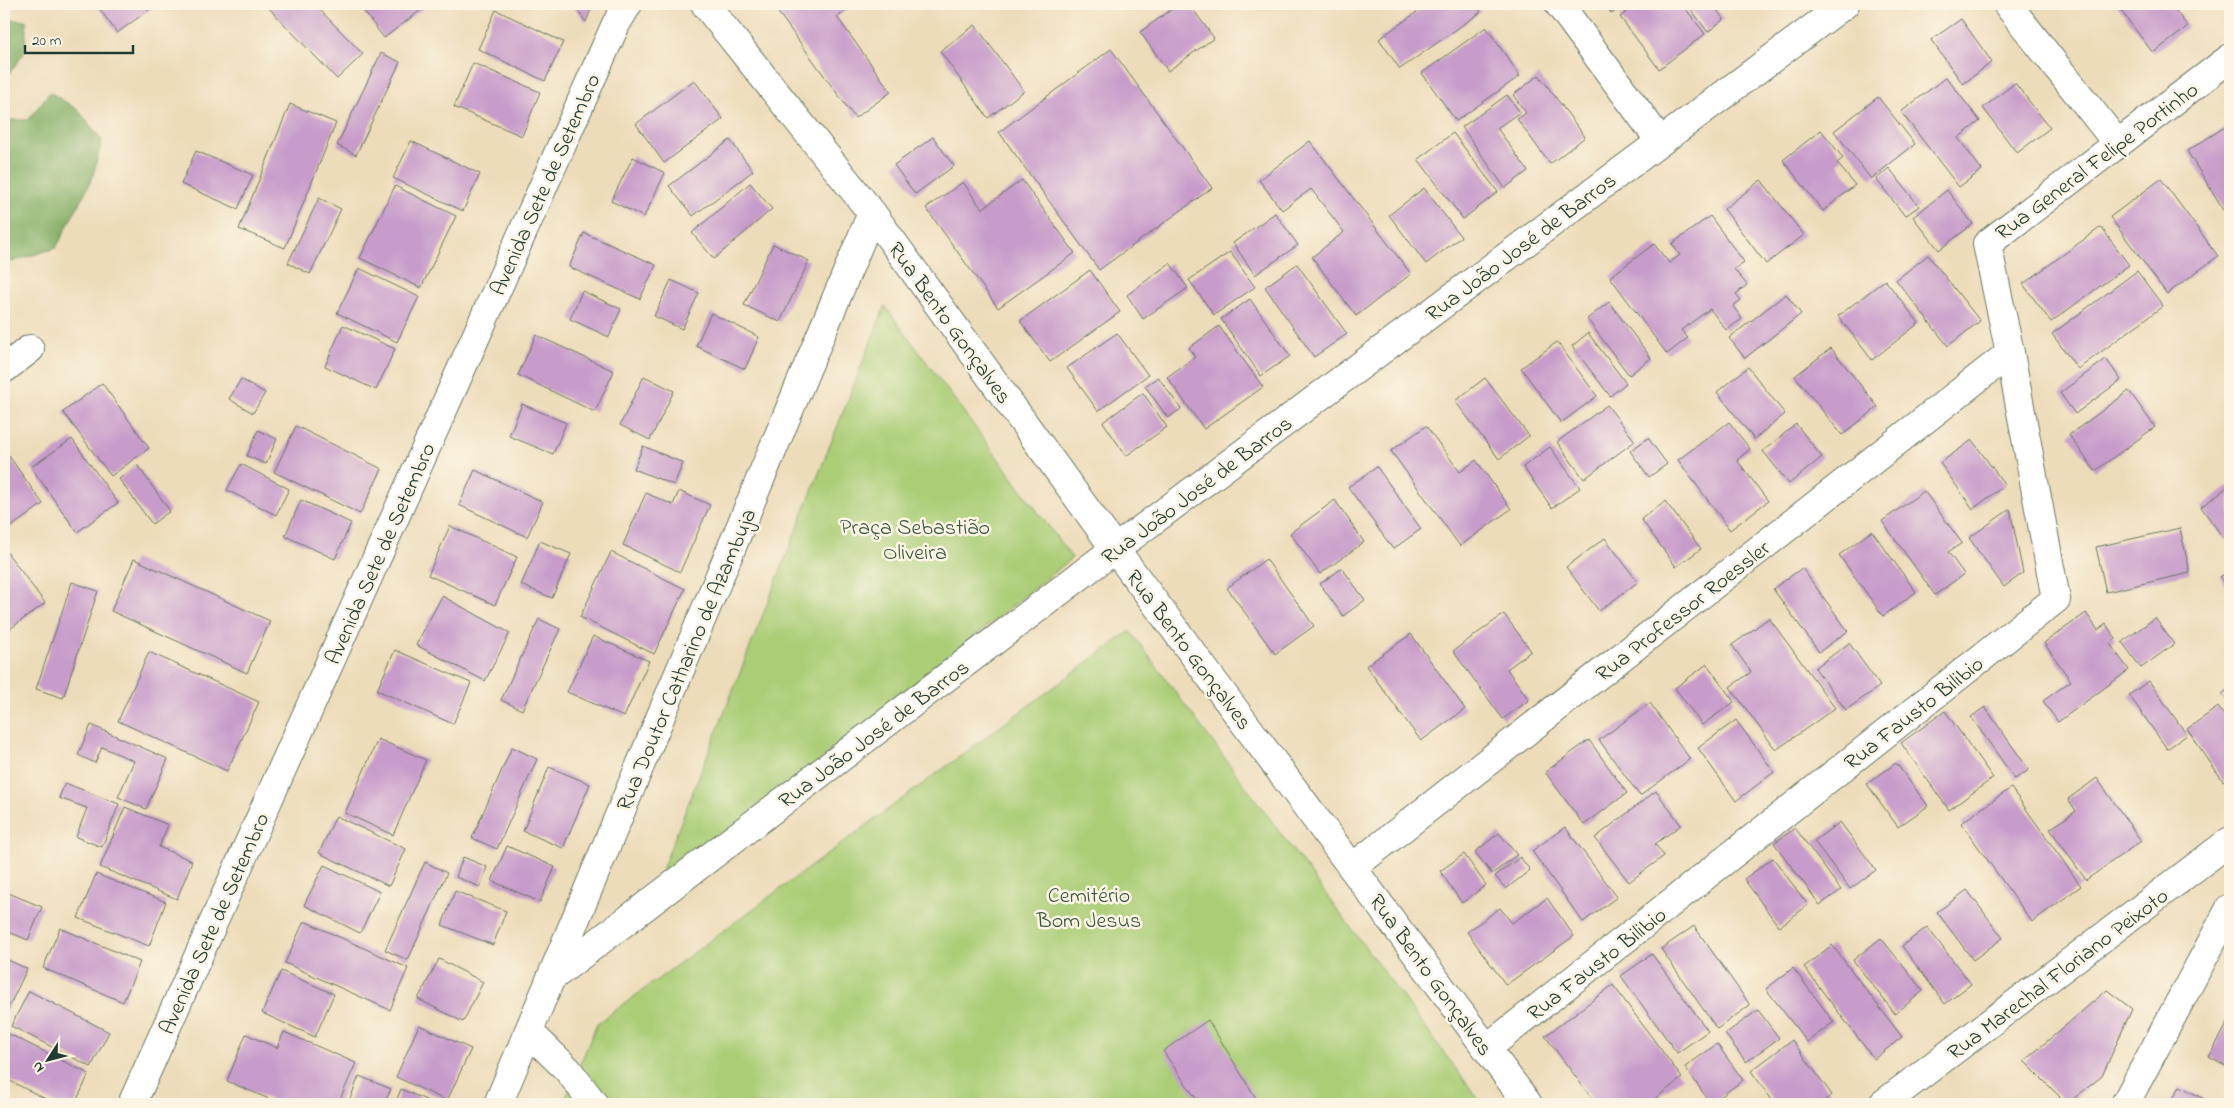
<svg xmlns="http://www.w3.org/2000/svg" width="2234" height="1108" font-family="'Indie Flower',sans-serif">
<rect width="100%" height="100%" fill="#fcf5e5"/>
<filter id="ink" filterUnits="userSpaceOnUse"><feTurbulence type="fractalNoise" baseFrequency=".02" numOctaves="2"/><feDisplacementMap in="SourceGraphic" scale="10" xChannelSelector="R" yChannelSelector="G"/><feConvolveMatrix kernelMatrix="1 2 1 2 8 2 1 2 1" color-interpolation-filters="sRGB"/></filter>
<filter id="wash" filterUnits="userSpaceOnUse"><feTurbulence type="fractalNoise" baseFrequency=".0096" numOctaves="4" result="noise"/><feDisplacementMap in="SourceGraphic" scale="20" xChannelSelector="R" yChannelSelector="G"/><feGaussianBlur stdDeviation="1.12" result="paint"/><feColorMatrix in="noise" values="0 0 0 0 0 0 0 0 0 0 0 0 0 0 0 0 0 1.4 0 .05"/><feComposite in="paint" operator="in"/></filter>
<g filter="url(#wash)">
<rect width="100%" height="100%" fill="#eddcb9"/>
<g fill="#aacd76" stroke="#648555">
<polygon points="885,306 1072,558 652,895"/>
<polygon points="1130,631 1482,1104 563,1104 597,1024"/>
</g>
<g fill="#87b067" stroke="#53764e">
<polygon points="4,19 27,21 24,53 4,81"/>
<polygon points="50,92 78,110 102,140 92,179 56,248 4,264 4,120 28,120"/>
</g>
<g id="blocks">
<g fill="#c79cca">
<polygon points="96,4 157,4 117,33"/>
<polygon points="265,4 314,4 363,54 337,79"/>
<polygon points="358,4 429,4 384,38"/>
<polygon points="572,4 593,4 586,22"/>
<polygon points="772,4 855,4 837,17 891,92 855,118"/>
<polygon points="1179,4 1189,4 1214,38 1168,71 1140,32"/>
<polygon points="1428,4 1475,4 1481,12 1400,69 1379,39"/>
<polygon points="1604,4 1625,4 1612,14"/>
<polygon points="1637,4 1682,4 1705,34 1659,69 1620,17"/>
<polygon points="1687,4 1712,4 1724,19 1708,32"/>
<polygon points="2116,4 2171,4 2188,27 2153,53"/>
<polygon points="496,10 563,42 545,81 478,49"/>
<polygon points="1961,19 1992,62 1963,84 1931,40"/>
<polygon points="975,25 1024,91 988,118 940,51"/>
<polygon points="1486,27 1520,76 1456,121 1422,73"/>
<polygon points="1111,49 1212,188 1099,270 999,132"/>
<polygon points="381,53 400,62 356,155 337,145"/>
<polygon points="473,63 540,92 522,136 454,107"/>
<polygon points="1539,75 1585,137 1550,164 1517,119 1526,113 1513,95"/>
<polygon points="1946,77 1980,121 1958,138 1982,170 1959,187 1901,112"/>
<polygon points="694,80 723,119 664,163 636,124"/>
<polygon points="2015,83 2050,128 2017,153 1983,108"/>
<polygon points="1507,95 1520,112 1497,128 1528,171 1505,188 1462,127"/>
<polygon points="1878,97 1915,144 1871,179 1834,131"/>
<polygon points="290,104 336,123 285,248 239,229"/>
<polygon points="2225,127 2230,135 2230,220 2187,151"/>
<polygon points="1821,130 1843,158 1837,163 1855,185 1823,211 1783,160"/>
<polygon points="1453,133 1498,192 1463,219 1418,159"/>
<polygon points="933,137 954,166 915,194 894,165"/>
<polygon points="730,140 753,171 693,216 669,186"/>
<polygon points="411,141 480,174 463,211 393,178"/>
<polygon points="1310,141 1411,274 1356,316 1312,257 1344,232 1311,189 1282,210 1259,180"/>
<polygon points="196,151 253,175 238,209 181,184"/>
<polygon points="633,157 665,173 644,217 611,201"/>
<polygon points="1889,168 1919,206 1905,216 1876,179"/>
<polygon points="2161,179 2218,256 2167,294 2110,217"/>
<polygon points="1022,180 1075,253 998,308 926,208 963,182 982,209"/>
<polygon points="1761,180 1804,235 1766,264 1724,209"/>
<polygon points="750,183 772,209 714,259 692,233"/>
<polygon points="395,186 456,216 421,288 360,258"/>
<polygon points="1424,188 1461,237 1426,264 1389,215"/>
<polygon points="1947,190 1973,224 1939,250 1913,217"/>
<polygon points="319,198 341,209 310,274 288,263"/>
<polygon points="1275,213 1298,245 1255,275 1233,243"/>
<polygon points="1710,216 1744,262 1734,269 1747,285 1736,294 1741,300 1733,306 1742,319 1726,330 1710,309 1681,330 1688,338 1667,354 1610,277 1654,244 1669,263 1680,255 1672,244"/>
<polygon points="2101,227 2129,265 2051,322 2023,284"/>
<polygon points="584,233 656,265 640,299 569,267"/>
<polygon points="773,244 809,261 780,322 744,305"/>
<polygon points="1230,252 1255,287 1214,315 1189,280"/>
<polygon points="1928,255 1980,321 1948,346 1896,280"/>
<polygon points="1170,263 1188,288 1143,319 1127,295"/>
<polygon points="1297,264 1347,334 1314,357 1265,287"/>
<polygon points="359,268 419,297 397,342 337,313"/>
<polygon points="1090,270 1120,312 1050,362 1020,321"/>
<polygon points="2137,271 2163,306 2078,369 2052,334"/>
<polygon points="671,280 699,293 682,329 654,316"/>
<polygon points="1885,280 1919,323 1872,360 1838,316"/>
<polygon points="582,291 621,309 609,337 570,319"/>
<polygon points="1786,294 1801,314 1745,358 1729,338"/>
<polygon points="1250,299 1290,356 1261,376 1221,319"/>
<polygon points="1609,302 1651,358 1629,375 1587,319"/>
<polygon points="711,313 759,337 745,369 696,346"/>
<polygon points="343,325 395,349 376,390 325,366"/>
<polygon points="1219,326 1263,387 1204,429 1167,377 1195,357 1189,348"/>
<polygon points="1117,333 1148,375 1098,411 1067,368"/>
<polygon points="1588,333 1626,383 1610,396 1572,346"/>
<polygon points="536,335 614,371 595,412 518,375"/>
<polygon points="1557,342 1597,396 1561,423 1521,368"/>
<polygon points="1831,348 1878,407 1842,435 1795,376"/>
<polygon points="2106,359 2121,380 2075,414 2060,393"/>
<polygon points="1748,367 1785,414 1754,439 1717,392"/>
<polygon points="644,376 674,391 650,440 620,425"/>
<polygon points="1158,377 1181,409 1168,418 1145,386"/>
<polygon points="1485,378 1529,436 1499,459 1455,401"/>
<polygon points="241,379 265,393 253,413 229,399"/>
<polygon points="102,383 149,448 111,476 63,412"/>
<polygon points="2129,391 2155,427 2095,471 2069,435"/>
<polygon points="1143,393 1167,427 1126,456 1103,422"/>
<polygon points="522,404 566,423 553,454 509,436"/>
<polygon points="1607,405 1635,441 1584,479 1557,442"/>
<polygon points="1729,422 1750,449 1737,460 1768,501 1730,530 1678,460"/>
<polygon points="1796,424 1822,457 1789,484 1763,451"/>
<polygon points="296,426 382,469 360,514 274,472"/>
<polygon points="1426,426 1460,472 1476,460 1511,509 1460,546 1391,451"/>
<polygon points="258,430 277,439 266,464 247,456"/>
<polygon points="1648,438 1667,464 1649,477 1630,451"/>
<polygon points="72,439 118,503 77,532 31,467"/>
<polygon points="1972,440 2005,485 1973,509 1940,463"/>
<polygon points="643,446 683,463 674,485 634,469"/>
<polygon points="1550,447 1580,488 1552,508 1523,467"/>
<polygon points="4,449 43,504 11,527 4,517"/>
<polygon points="241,464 289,489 276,515 227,490"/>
<polygon points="137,465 170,511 152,524 119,479"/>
<polygon points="1377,467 1421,529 1393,549 1348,487"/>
<polygon points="475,470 543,502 527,537 459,505"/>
<polygon points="2230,485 2230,535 2224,539 2201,507"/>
<polygon points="679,491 710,505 680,572 623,545 646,493 673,505"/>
<polygon points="1924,491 1962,543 1948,552 1964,574 1935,595 1882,521"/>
<polygon points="301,500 351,523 335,559 285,536"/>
<polygon points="1335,500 1364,542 1320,574 1290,533"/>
<polygon points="1665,501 1701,549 1676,567 1641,519"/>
<polygon points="2010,509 2023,573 2004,587 1969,538"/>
<polygon points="450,526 517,557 495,605 428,575"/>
<polygon points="2180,528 2190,573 2106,592 2096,547"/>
<polygon points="1872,531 1916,592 1883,616 1839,555"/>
<polygon points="1605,538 1638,582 1599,611 1566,567"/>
<polygon points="540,541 571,554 552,598 521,585"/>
<polygon points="6,551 45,603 6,632 4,629 4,552"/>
<polygon points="611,552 685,589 654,654 580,617"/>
<polygon points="134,559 270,621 247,673 111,611"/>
<polygon points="1266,559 1314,626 1275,654 1227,588"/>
<polygon points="1342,568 1365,600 1343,616 1320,584"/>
<polygon points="1802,568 1848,631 1819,652 1773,589"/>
<polygon points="2230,570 2230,591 2220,577"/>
<polygon points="72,582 98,591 63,698 36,689"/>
<polygon points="442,596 510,633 485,681 416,645"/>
<polygon points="2086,613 2098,630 2106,624 2116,639 2110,644 2129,670 2058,722 2043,701 2071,681 2044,643"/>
<polygon points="1504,614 1531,651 1507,669 1529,700 1503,719 1453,651"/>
<polygon points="1769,618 1835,708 1776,750 1730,687 1751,672 1732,645"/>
<polygon points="2155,618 2174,644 2141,668 2122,642"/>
<polygon points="539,619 560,629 522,710 501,700"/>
<polygon points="1411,634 1465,709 1421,741 1366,666"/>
<polygon points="593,636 649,661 624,717 567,692"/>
<polygon points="1849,643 1880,686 1846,710 1815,668"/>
<polygon points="395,650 471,683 453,724 377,690"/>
<polygon points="149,652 259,702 227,771 118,721"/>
<polygon points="1707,664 1734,702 1702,725 1675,688"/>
<polygon points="2149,681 2187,735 2167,749 2129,695"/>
<polygon points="2230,688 2230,705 2222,694"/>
<polygon points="1650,703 1690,759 1640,796 1599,740"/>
<polygon points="1985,707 2029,770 2015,779 1971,717"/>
<polygon points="2218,707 2230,724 2230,776 2223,781 2187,729"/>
<polygon points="1945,711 1993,778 1949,810 1901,743"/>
<polygon points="1736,720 1774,772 1736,801 1698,748"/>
<polygon points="91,725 168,759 146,809 118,797 134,761 102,747 95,763 78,755"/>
<polygon points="378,739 426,760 393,835 345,813"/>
<polygon points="1589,740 1627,793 1584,825 1545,772"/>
<polygon points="512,747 537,759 497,849 472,838"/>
<polygon points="1896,763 1928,806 1898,827 1867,784"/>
<polygon points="549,767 590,784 563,848 523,831"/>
<polygon points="2097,778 2141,841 2086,880 2050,829 2076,811 2068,799"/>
<polygon points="65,783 119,804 102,847 76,837 87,808 59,798"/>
<polygon points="2011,788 2081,886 2032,922 1961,823"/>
<polygon points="1656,791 1681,825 1655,844 1664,856 1629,882 1595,838"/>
<polygon points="125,807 168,825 159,847 192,861 177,899 100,867"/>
<polygon points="336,816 406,849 389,886 319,853"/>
<polygon points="1840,822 1876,870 1850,889 1814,841"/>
<polygon points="1565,827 1617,897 1583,922 1532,851"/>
<polygon points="1795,828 1841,890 1820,905 1774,843"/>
<polygon points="1499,833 1517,855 1492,874 1475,852"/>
<polygon points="507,846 555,867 540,902 492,881"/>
<polygon points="1464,854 1486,885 1462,903 1440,871"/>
<polygon points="463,857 487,867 480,887 456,877"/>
<polygon points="1520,857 1530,870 1506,889 1495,876"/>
<polygon points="1773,858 1808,905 1779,927 1744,879"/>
<polygon points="425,862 447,873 408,960 385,950"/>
<polygon points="324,865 380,892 360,933 304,905"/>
<polygon points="96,874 166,902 149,946 78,918"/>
<polygon points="1967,890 2003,938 1973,960 1937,912"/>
<polygon points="455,891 506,911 493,945 442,925"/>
<polygon points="6,892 42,907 28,940 4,930 4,898"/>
<polygon points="1547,898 1574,936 1506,985 1467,932 1500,908 1512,923"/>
<polygon points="304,921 408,968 390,1010 285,963"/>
<polygon points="1694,926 1750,1005 1717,1029 1661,949"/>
<polygon points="1927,927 1971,984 1945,1004 1902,946"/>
<polygon points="60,928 140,962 123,1002 43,968"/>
<polygon points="1881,938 1923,991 1895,1014 1853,960"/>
<polygon points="1832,945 1902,1037 1874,1059 1804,967"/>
<polygon points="1652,954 1708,1031 1677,1053 1621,976"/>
<polygon points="4,958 27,969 6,1013 4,1012"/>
<polygon points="439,959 483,982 463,1022 418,999"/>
<polygon points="1793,968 1834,1022 1807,1042 1766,989"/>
<polygon points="281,971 334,994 315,1037 262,1013"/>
<polygon points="1613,985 1682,1078 1648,1104 1596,1104 1545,1036"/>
<polygon points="2107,990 2132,1009 2102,1076 2067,1104 2024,1061"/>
<polygon points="29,991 109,1032 91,1067 11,1026"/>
<polygon points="1758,1010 1779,1038 1746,1062 1725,1034"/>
<polygon points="2230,1019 2230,1069 2209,1057"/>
<polygon points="1208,1020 1259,1103 1257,1104 1200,1104 1163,1051"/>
<polygon points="419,1025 471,1049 447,1101 396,1077"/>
<polygon points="284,1032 356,1063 338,1104 281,1104 227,1081 246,1034 277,1048"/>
<polygon points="9,1034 89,1074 75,1104 56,1104 4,1078 4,1044"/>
<polygon points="1792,1040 1832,1095 1820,1104 1775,1104 1751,1071"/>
<polygon points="1717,1044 1743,1080 1711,1104 1685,1067"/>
<polygon points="359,1076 391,1089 384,1104 348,1104"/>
<polygon points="2180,1086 2213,1104 2170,1104"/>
<polygon points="401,1089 435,1104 395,1104"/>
</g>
</g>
</g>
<g filter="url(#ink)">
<use href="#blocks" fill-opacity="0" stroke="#677563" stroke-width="1"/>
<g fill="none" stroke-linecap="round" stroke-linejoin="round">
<g stroke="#677563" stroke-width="30">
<g id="minor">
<polyline points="705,4 872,213 1115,549 1528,1104"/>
<polyline points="1559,4 1660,141"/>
<polyline points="2007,4 2117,143"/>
<polyline points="4,369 30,349"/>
<polyline points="1353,867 2010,353"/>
<polyline points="551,978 1115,549 1845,4"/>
<polyline points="529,1032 568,1070 594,1104"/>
<polyline points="1487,1048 2056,599 2010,353 1987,244 2230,58"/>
<polyline points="132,1104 616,24 628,4"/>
<polyline points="498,1104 872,213"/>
<polyline points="1883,1104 2230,841"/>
<polyline points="2125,1104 2230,908"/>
</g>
</g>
<use href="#minor" stroke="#fff" stroke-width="28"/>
</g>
</g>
<g text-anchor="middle" stroke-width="5" stroke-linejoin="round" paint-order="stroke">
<g font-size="22" fill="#1f3d34" stroke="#fcf5e5">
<text transform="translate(2096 160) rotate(-37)" y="8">Rua General Felipe Portinho</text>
<text transform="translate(544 184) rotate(-66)" y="8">Avenida Sete de Setembro</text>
<text transform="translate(1520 246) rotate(-37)" y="8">Rua João José de Barros</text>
<text transform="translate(951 322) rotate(54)" y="8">Rua Bento Gonçalves</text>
<text transform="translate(1196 489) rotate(-37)" y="8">Rua João José de Barros</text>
<text transform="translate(379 553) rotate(-66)" y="8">Avenida Sete de Setembro</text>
<text transform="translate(1682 610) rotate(-38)" y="8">Rua Professor Roessler</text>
<text transform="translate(1190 649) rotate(53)" y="8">Rua Bento Gonçalves</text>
<text transform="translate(685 659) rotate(-67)" y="8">Rua Doutor Catharino de Azambuja</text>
<text transform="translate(1913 712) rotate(-38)" y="8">Rua Fausto Bilibio</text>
<text transform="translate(873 733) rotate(-37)" y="8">Rua João José de Barros</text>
<text transform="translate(213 923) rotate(-66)" y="8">Avenida Sete de Setembro</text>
<text transform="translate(1596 963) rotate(-38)" y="8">Rua Fausto Bilibio</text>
<text transform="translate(2057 973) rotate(-37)" y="8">Rua Marechal Floriano Peixoto</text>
<text transform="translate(1432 974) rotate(54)" y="8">Rua Bento Gonçalves</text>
</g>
<g font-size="22" fill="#3b5a41" stroke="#fcf5e5">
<text x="915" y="534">Praça Sebastião<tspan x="915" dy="25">Oliveira</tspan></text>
<text x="1089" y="902">Cemitério<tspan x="1089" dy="25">Bom Jesus</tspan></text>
</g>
</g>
<rect width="2234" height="1108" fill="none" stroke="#fcf5e5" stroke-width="20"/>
<g transform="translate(48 1060) rotate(234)" stroke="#fcf5e5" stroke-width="4" paint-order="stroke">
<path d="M0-4L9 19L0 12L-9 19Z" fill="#1f3d34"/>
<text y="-8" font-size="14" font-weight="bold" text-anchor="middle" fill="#1f3d34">N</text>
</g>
<path d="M25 45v8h108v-8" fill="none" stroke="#1f3d34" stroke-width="2.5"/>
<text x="32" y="45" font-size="15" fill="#1f3d34" stroke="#fcf5e5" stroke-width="4" paint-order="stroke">20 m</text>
</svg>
